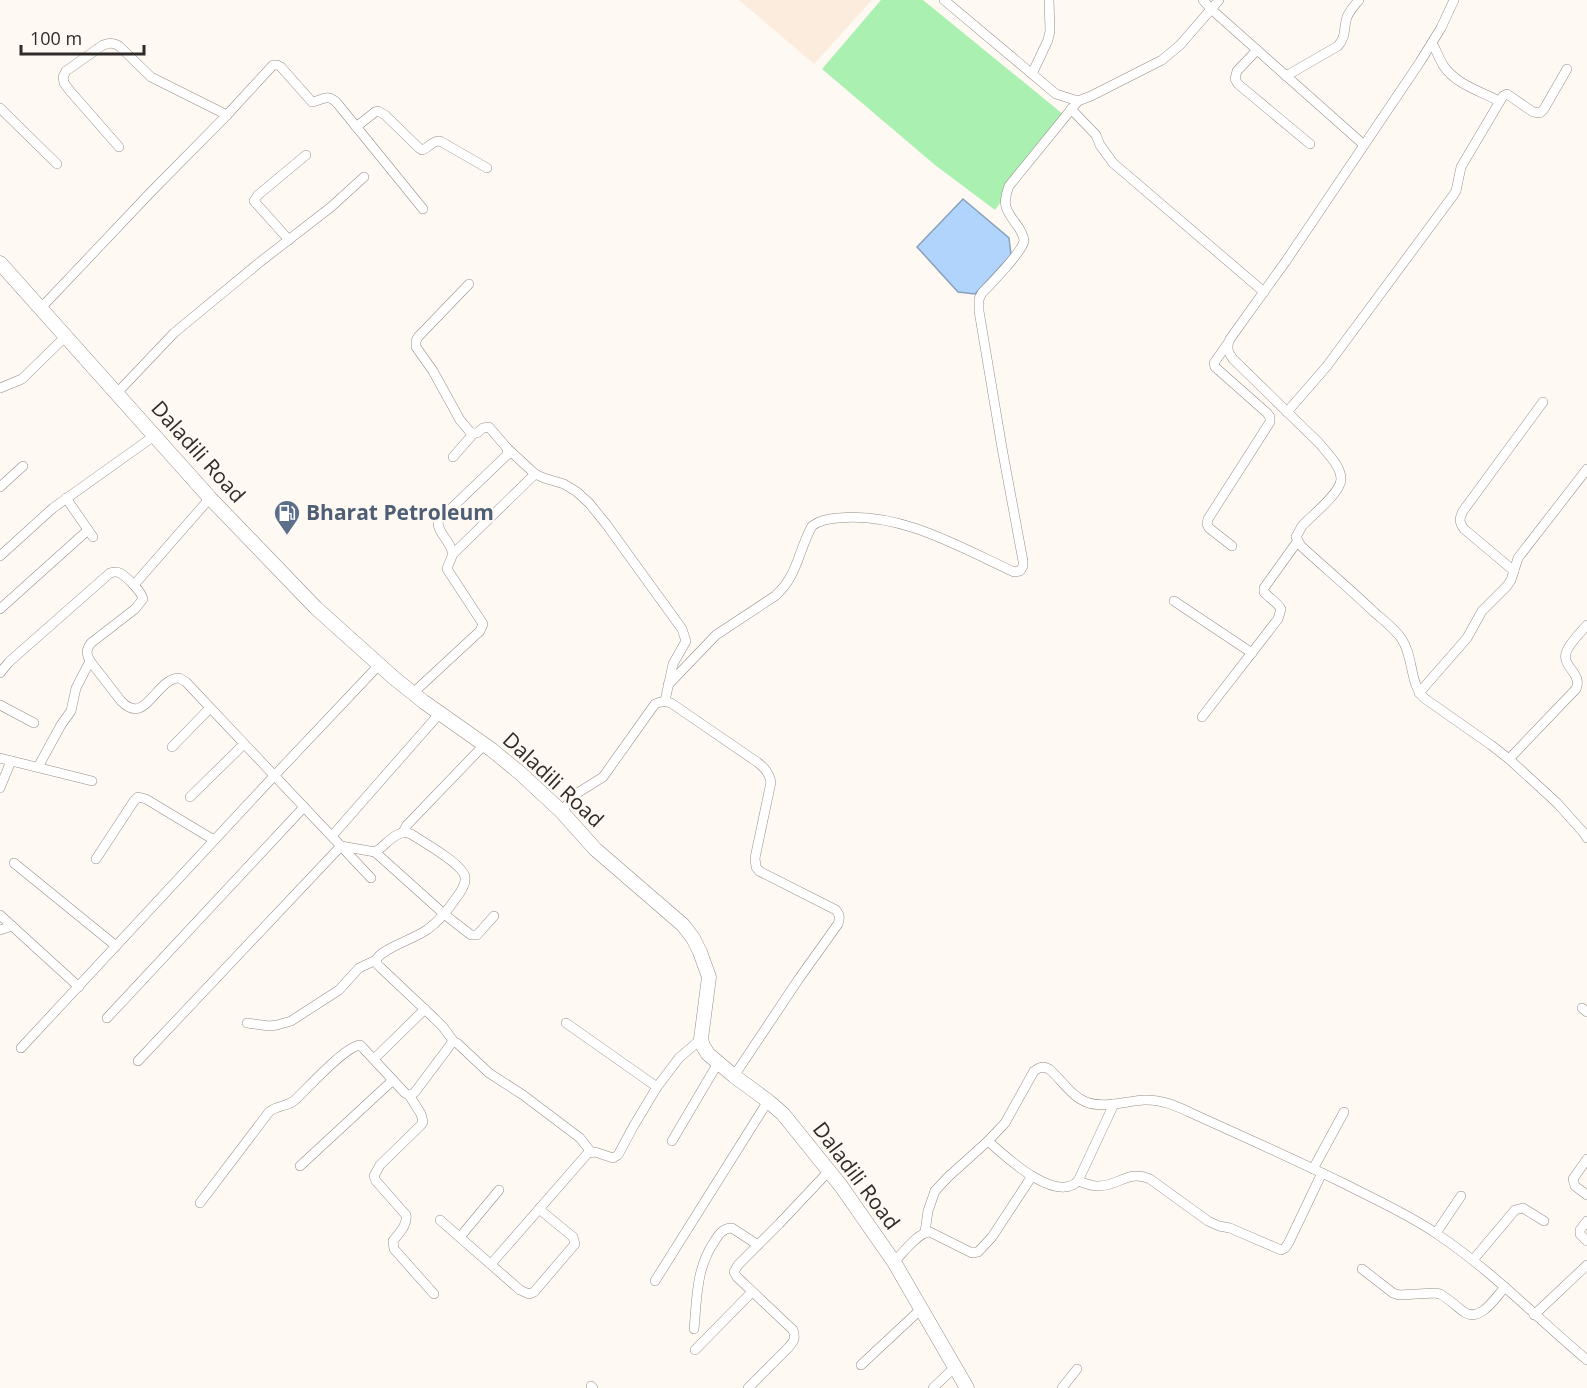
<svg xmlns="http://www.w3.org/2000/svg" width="1587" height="1388" font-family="'Open Sans',sans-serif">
<rect width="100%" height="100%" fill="#fff9f4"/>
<polygon fill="#fcecde" points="739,0 872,0 814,64"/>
<polygon fill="#aaf0b0" points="881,0 923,0 1064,115 995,210 935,165 822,69"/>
<polygon fill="#b0d4fc" stroke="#89a1bc" stroke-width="1.5" points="963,199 1009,238 1011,255 975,294 958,292 917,247"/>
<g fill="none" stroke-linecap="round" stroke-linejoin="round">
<g stroke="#968e86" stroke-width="10">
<g id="minor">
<polyline points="944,0 1056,94 1078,101 1091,96 1162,60 1180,45 1219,0"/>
<polyline points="1203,0 1211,9 1364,145"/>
<path d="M1454,0L1441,28L1420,62L1286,261L1230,339C1226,347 1228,352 1233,359L1319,443C1327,453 1341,466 1341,479C1341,493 1311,516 1302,526L1296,537L1301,546C1325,568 1350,589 1374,612C1383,620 1394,628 1401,638C1414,656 1409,683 1424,698L1491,745L1509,759L1557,803L1583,832L1587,838"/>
<path d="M1432,43C1436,50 1439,58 1443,65C1455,84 1480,91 1499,101"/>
<polyline points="1257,50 1237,71 1235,79 1238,84 1310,144"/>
<polyline points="1032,74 1048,40 1050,31 1049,0"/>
<path d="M1286,76L1338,46C1347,35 1343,29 1347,17C1350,10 1355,5 1359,0"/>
<polyline points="0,108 57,164"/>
<polyline points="1071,109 1096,135 1100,145 1113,163 1264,292"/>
<path d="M356,127L375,112L378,111L385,115L419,148L422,150C429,148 432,140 440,141L487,168"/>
<path d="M119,147L70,91L64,83L63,77L66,71L103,45C109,43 113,42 119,46L151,77L227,115"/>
<polyline points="289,240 254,201 258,195 306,155"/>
<path d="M41,308L150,193L227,115L273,65H277L281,67L312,102C323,100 327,93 337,103L423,209"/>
<polyline points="1228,343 1214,363 1215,367 1267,413 1270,417 1270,422 1208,519 1207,524 1209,528 1232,546"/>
<polyline points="0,388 22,379 66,336"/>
<polyline points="117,393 174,333 260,262 331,207 364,177"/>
<polyline points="1287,412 1327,366 1452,197 1456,191 1461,167 1503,96 1507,94 1533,112 1540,113 1544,109 1567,69"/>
<polyline points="507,448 535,474 544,478 564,484 577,492 589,503 606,524 682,629 686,641 673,664 665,701"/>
<polyline points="453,457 474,433"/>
<polyline points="0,487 23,466"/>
<polyline points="66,498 93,537"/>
<polyline points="453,554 535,474"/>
<polyline points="0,556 53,508 154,436"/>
<path d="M1514,571L1464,529C1459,522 1459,519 1463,511L1543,402"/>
<polyline points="134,585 210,498"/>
<polyline points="1174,601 1252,653"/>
<polyline points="0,609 88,530"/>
<path d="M0,673L9,662L110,573C115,572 116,571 120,573C127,577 141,591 143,599L135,609L91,643C86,650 86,653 90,661L121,701C146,727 155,679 179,678L186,682L371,878"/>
<path d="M668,685L716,635L775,596C798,576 798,551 812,526C820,520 828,519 838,518C899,511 960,547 1014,572L1020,571L1023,566V561L1002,448L979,311V299L982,293C991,284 1022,252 1024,241C1024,236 1021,232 1019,228C1007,211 1001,207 1009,186L1078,101"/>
<path d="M413,693L480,631L483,624L447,569C448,563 454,557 452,551C449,540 437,532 438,521L508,454L507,448L489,427L483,428L477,433H471L460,420L433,371L416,347V341L418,337L469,284"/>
<polyline points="1419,693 1467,638 1482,611 1507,586 1511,580 1518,558 1587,469"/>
<polyline points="0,705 34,723"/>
<path d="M1202,717L1278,619L1281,609C1277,602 1269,598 1264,592V588L1297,542"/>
<polyline points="172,747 210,708"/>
<polyline points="0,758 92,781"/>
<path d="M1509,759L1576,689C1583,674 1562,667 1566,653C1569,643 1580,633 1587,625"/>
<polyline points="38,767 61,725 71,711 76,688 90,661"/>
<polyline points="0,788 11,761"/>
<polyline points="190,797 244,744"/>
<path d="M561,811L579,792L603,777L655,704C661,701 665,701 671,703L757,762C765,768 769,773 771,782L755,858L756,867L759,871L836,910C840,915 840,918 838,924L798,980L734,1076"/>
<polyline points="403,832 407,825 484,745"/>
<polyline points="332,836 440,713"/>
<polyline points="375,852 444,914 471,935 477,935 494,916"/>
<polyline points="96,859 134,801 138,797 146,799 214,840"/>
<polyline points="14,863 116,946"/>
<polyline points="0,915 79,987"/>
<polyline points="0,930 12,926"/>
<polyline points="1582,1008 1587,1012"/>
<polyline points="107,1018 304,807"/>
<polyline points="247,1023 269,1026 277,1025 291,1021 339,990 359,968 376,960"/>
<polyline points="566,1023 657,1087"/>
<polyline points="21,1048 274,776 379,665"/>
<polyline points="374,1059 425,1009"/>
<path d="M138,1061L341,846L375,852C386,846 396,828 411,834C423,842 463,864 465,877C466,885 461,892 456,898C448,910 439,921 428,929C415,939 382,948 376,960L377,964L381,968L434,1018L443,1027L454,1042"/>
<path d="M409,1095L421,1114L423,1122L421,1125L380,1165L374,1176L376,1181L406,1215C408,1225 398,1234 393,1241L394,1249L434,1294"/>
<polyline points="672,1141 718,1063"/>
<path d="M988,1141C1005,1156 1055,1204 1078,1181L1114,1104"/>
<polyline points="1587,1159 1573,1179 1575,1186 1587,1195"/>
<polyline points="300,1166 393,1080"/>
<polyline points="1313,1169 1344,1112"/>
<path d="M1078,1181C1084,1183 1091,1186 1097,1186C1118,1187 1128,1169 1150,1179L1208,1221L1219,1226L1230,1228L1281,1250L1285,1248L1289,1242L1322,1173"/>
<path d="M200,1203L269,1112C277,1105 287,1107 295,1100C308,1088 344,1047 360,1045L363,1048L405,1093C409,1096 412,1095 415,1092L451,1044L454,1042L457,1043L489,1073L523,1095L580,1138L591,1152"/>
<polyline points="440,1220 520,1290 529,1294 534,1292 575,1244 573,1237 539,1209"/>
<polyline points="1587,1221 1580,1230 1580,1234 1587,1241"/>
<path d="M925,1232L928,1211L935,1191L948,1177L988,1141L1005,1123L1034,1071L1039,1068L1044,1067L1049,1069C1061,1079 1071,1096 1086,1102C1104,1109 1126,1101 1144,1100C1165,1099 1182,1109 1200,1117C1249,1139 1297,1161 1345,1184C1376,1200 1408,1214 1437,1234C1491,1270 1537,1318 1587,1360"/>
<polyline points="1436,1233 1461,1196"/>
<polyline points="460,1237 499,1190"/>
<polyline points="1473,1260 1515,1210 1523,1208 1544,1221"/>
<path d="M894,1262C903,1253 918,1232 930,1232L972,1253L978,1252L992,1237L1032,1176"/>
<polyline points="491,1264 588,1153 595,1152 613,1158 618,1155 633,1127 657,1087 679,1058 701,1039"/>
<path d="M1362,1269L1393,1293L1399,1295L1435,1293L1440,1294C1449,1299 1456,1306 1464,1312C1480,1323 1495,1298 1505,1287"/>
<polyline points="655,1281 768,1101"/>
<polyline points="1534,1315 1587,1265"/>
<path d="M694,1329C697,1298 696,1269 714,1242C719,1234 723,1228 732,1228L758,1245"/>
<polyline points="695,1350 752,1292"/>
<polyline points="861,1365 921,1309"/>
<polyline points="591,1386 593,1388"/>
<path d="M748,1388L788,1348C794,1341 796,1339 793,1330L737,1277L734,1272L738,1265L779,1224L828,1172"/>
<polyline points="933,1388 955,1367"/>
<polyline points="1062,1388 1077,1369"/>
</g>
</g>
<g stroke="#968e86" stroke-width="15">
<polyline id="secondary" points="0,263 210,498 316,608 394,678 424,702 492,750 520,773 561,811 595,849 683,925 693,938 700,952 709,977 701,1039 703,1046 708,1054 734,1076 768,1101 783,1114 841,1186 894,1262 967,1388"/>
</g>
<use href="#minor" stroke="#fff" stroke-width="9"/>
<use href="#secondary" stroke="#fff" stroke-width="14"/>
</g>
<defs>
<g id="fuel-pin" transform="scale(1.35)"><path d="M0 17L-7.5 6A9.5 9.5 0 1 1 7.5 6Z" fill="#5c6f8a" stroke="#fff9f4"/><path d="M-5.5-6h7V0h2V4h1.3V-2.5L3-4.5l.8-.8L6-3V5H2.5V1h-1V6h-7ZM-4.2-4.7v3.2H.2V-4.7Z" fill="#fff"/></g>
</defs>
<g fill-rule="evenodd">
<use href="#fuel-pin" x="287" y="513"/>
</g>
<g text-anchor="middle" stroke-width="4.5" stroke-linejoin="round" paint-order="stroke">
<g font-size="21" fill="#2e2b28" stroke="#fff9f4">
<text transform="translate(198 452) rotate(48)" y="7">Daladili Road</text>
<text transform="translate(553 780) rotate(43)" y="7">Daladili Road</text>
<text transform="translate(856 1176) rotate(53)" y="7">Daladili Road</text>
</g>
<g font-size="21" font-weight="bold" fill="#4e5e75" stroke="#fff9f4" text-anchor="start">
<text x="306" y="520">Bharat Petroleum</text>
</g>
</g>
<path d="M21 45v9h123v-9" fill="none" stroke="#2e2b28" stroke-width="3"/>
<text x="30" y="45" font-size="18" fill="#2e2b28" stroke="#fff9f4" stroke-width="4.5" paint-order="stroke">100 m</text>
</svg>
